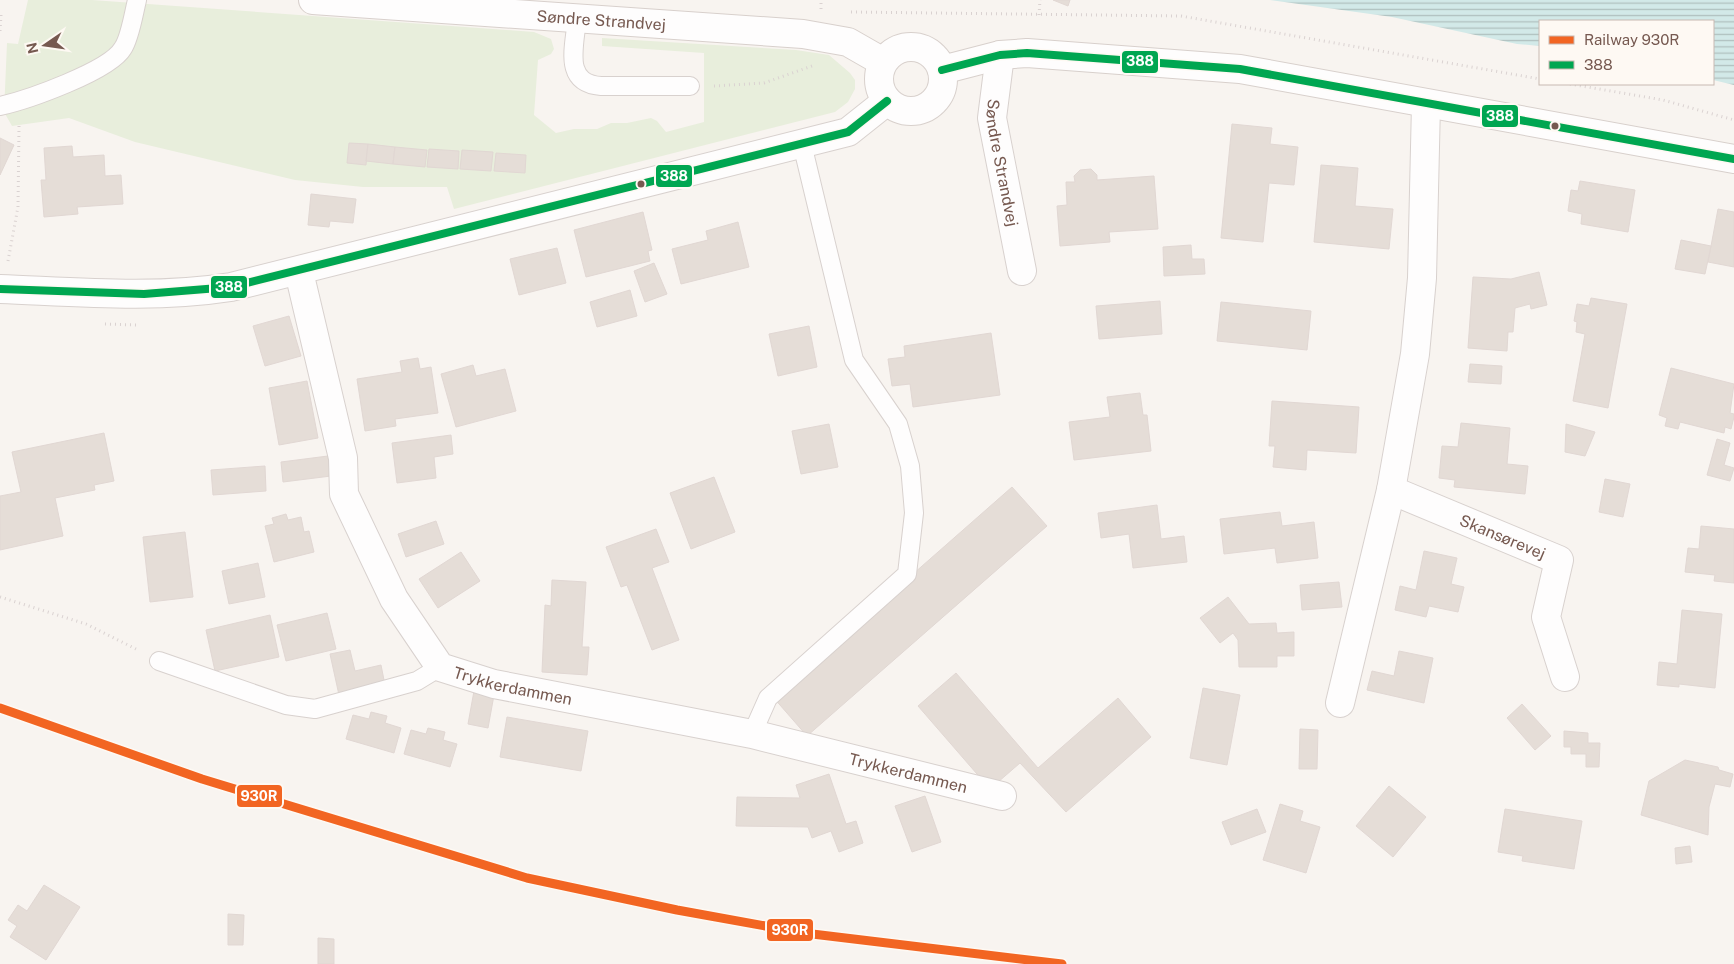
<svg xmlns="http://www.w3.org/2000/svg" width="1734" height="964" font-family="'Public Sans',sans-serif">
<defs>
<pattern id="water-rules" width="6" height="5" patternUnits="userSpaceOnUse" patternTransform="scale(1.25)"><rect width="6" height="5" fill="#d2e9e8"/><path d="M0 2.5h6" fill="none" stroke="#afc0be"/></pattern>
</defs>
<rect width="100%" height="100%" fill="#f8f4f0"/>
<polygon fill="#e8eedc" points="28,0 92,0 534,32 551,39 554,49 551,54 538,60 534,115 556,133 574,129 597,129 611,123 627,123 651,118 657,121 666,132 704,122 704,53 602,46 602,38 796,50 829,55 850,73 855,80 855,89 848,102 835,112 454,209 447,187 363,187 295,180 135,142 69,118 12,126 4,112 7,43 18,44"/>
<polygon fill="url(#water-rules)" points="1270,0 1734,0 1734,85 1713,80 1713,21 1540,21 1540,46 1517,44 1392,17"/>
<g fill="#e5ddd7" stroke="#e1d7d3">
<polygon points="1053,0 1070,0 1068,6"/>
<polygon points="1232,124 1272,128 1270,144 1298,147 1294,185 1269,183 1263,242 1221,238"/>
<polygon points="0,138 14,145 0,175"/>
<polygon points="349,143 368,144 366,165 347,163"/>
<polygon points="368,144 395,147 393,164 366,161"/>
<polygon points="72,146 73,157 104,155 105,176 121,175 123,204 77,207 78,214 44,217 41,180 46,180 44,148"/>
<polygon points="395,147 427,150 425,167 393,164"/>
<polygon points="429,149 459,151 458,169 427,167"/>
<polygon points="462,150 493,152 491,171 460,169"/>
<polygon points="496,153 526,155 525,173 494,171"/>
<polygon points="1321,165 1358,168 1355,206 1393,209 1389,249 1314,242"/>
<polygon points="1091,169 1097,175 1097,180 1154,176 1158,229 1109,232 1110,242 1060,246 1057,206 1067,205 1066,182 1075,182 1074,176 1080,170"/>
<polygon points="1580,181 1635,190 1628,232 1581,224 1582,214 1568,211 1571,190 1578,191"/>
<polygon points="311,194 356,199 353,223 330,221 329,227 308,225"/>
<polygon points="1718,209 1734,212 1734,267 1708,262"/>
<polygon points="643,212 652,250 648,251 650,261 586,277 574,230"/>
<polygon points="738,222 749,267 681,284 672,249 708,240 706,231"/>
<polygon points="1681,240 1711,246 1705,274 1675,269"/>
<polygon points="1191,245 1192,259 1204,259 1205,274 1164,276 1163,247"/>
<polygon points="557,248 566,283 519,295 510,259"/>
<polygon points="654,263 667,294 645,302 634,271"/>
<polygon points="1539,272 1547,305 1531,309 1530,304 1515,308 1513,332 1508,332 1507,351 1468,348 1473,277 1511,279"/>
<polygon points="630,290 637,316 597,327 590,302"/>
<polygon points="1591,298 1627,304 1608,408 1573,401 1585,334 1576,332 1577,322 1574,321 1577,304 1589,306"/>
<polygon points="1160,301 1162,334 1099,339 1096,306"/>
<polygon points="1221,302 1311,311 1307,350 1217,341"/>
<polygon points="289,316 301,356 265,366 253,326"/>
<polygon points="809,326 817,367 778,376 769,334"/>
<polygon points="991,333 1000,395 913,407 910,384 892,386 888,359 905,357 904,346"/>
<polygon points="418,358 420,369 431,367 438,413 395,419 396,426 365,431 357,379 402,372 400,361"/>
<polygon points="1470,364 1502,366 1501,384 1468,382"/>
<polygon points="473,365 476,376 505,369 516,411 456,427 441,374"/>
<polygon points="1671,368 1734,384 1730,413 1734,414 1734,417 1731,429 1725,427 1724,433 1680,422 1678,429 1665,426 1667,418 1659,415"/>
<polygon points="307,381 318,438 279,445 269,388"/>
<polygon points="1140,393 1143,415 1147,415 1151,451 1074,460 1069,422 1110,417 1107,397"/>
<polygon points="1272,401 1359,407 1356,453 1307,450 1306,470 1273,467 1275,446 1269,446"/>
<polygon points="1461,423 1510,428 1507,464 1528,466 1525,494 1454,487 1455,480 1439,478 1442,446 1458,447"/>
<polygon points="829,424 838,467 801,474 792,431"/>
<polygon points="1566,424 1595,432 1585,456 1565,452"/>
<polygon points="104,433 114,481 94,485 95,490 55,498 63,536 0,550 0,496 21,492 12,452"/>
<polygon points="451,435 453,454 434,457 436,478 397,483 392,443"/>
<polygon points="1717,439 1730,443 1724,465 1734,468 1730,481 1707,475"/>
<polygon points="328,456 331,476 283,482 281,462"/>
<polygon points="265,466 266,491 213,495 211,470"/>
<polygon points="714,477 735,532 691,549 670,493"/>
<polygon points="1605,479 1630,484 1623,517 1599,512"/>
<polygon points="1012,487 1047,526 807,736 773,697"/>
<polygon points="1157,505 1161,539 1184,536 1187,562 1133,568 1129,534 1101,538 1098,513"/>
<polygon points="1280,512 1282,526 1314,522 1318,558 1277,563 1275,548 1224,554 1220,519"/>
<polygon points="286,514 288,520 301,517 304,532 309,531 314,552 274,562 265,526 274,524 272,518"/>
<polygon points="436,521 444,544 406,557 398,534"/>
<polygon points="1701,526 1734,529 1734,583 1714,581 1715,575 1685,572 1688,548 1699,549"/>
<polygon points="656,529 669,562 652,568 679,640 652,650 627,585 621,587 606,547"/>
<polygon points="185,532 193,597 150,602 143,537"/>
<polygon points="1424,551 1457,558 1451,584 1464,587 1458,612 1429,606 1426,617 1395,610 1400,586 1416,590"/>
<polygon points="461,552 480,581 438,608 419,579"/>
<polygon points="258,563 265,597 229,604 222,571"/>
<polygon points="552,580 586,582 582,647 589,647 587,675 542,672 545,605 551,606"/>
<polygon points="1339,582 1342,607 1302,610 1300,585"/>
<polygon points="1228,597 1249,624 1276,623 1277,633 1294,632 1294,656 1277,656 1277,667 1239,667 1238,640 1233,633 1220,643 1200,618"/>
<polygon points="1682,610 1722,614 1715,688 1679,684 1679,687 1657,685 1659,662 1677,664"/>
<polygon points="327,613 336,649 286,661 277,625"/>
<polygon points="270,615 279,657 215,671 206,630"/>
<polygon points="350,650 355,671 381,665 385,685 339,695 330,654"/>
<polygon points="1399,651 1433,658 1424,703 1367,690 1372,671 1394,676"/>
<polygon points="956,673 1038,768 1118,698 1151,737 1066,812 1020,763 990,789 918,706"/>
<polygon points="1203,688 1240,695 1227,765 1190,758"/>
<polygon points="474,691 494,695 488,728 468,724"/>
<polygon points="1522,704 1551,736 1535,750 1507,718"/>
<polygon points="371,712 387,716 385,723 401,728 394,753 346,739 353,715 369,719"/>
<polygon points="507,717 588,731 581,771 500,757"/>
<polygon points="428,728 445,732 443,740 457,744 450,767 404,754 411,730 426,734"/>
<polygon points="1300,729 1318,730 1317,769 1299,769"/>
<polygon points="1564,731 1588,733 1588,743 1600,743 1599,767 1586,767 1586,754 1571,754 1571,747 1564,747"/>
<polygon points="1685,760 1718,767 1719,770 1733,774 1730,787 1715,784 1709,807 1708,835 1641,815 1649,781"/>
<polygon points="829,774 846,824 856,821 863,843 839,852 831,831 812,838 808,827 736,826 737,797 800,798 796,785"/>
<polygon points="1389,786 1426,817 1393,857 1356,826"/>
<polygon points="925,796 941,842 912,852 895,806"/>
<polygon points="1280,804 1303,811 1300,821 1320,827 1306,873 1263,860"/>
<polygon points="1257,809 1266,832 1231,845 1222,822"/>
<polygon points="1505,809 1582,821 1574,869 1522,861 1523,856 1498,852"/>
<polygon points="1690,846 1692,862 1676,864 1675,848"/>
<polygon points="44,885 80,907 46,960 10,937 17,926 8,920 18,905 27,911"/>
<polygon points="228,914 244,915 243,945 228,945"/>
<polygon points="318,938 334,939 334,964 318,964"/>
</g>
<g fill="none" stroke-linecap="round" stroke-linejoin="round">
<g stroke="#d8d1ce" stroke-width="20">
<g id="lane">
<path d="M577,18C575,46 562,83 601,86H690"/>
<path d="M0,106C27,100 110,71 123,48C130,38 134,12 137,0"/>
<polyline points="159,661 286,705 315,709 417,681 440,667"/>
<polyline points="752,734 768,698 907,574 914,513 910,466 898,424 854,360 802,144"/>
</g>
</g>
<g stroke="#d8d1ce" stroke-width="30">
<g id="street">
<path id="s1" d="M1000,55L992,118L1022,271"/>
<path id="s2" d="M299,272L343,458L344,494L394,599L440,667L494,684L752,734L1002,796"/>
<path d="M0,289C77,292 154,299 231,287L848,132L887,101"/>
<path id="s3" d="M1391,490L1559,560L1546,617L1565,677"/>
<polyline points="1340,703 1391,490 1415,354 1422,278 1426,104"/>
</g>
</g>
<g stroke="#d8d0cc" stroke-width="30">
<g id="secondary">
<path id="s4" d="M313,0L803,34L848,42L883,62"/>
<circle cx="911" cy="79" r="32"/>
<polyline points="942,70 1000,55 1027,53 1240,69 1734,159"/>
</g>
</g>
<g stroke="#dad2d1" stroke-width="3" stroke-dasharray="1 4" stroke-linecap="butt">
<polyline points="821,9 821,0"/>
<polyline points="851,12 1181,16 1540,79"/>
<polyline points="1039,15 1040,0"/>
<polyline points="0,31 1,15"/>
<polyline points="1570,84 1663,100 1734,120"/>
<polyline points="714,86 764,83 812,66"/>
<polyline points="8,261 18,207 19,126"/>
<polyline points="105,324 136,325"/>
<polyline points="0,597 86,624 138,650"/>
</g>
<use href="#lane" stroke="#fefdfd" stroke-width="18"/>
<use href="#street" stroke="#fefdfd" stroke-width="28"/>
<use href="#secondary" stroke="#fefdfd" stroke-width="28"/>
<g stroke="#fef9f3" stroke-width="11">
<g id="bus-1">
<polyline points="942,70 1000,55 1027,53 1240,69 1734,159"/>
<polyline points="0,289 144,294 231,287 848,132 887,101"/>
</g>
</g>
<use href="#bus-1" stroke="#00a651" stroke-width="8"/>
<g stroke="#fef9f3" stroke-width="12">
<polyline id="rail-1" points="0,708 202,779 527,878 677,910 804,933 1062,964"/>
</g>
<use href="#rail-1" stroke="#f26522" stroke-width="9"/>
</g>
<g fill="#765950" stroke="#fef9f3" stroke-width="2">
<circle cx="1555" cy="126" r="4.5"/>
<circle cx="641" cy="184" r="4.5"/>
</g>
<g text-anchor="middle" stroke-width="4.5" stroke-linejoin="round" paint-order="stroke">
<g font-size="16" fill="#765950" stroke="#fef9f3">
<text dy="6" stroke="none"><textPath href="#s4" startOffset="289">Søndre Strandvej</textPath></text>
<text dy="6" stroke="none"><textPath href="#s1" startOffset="109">Søndre Strandvej</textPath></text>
<text dy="6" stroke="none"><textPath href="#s3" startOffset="121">Skansørevej</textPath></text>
<text dy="6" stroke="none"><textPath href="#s2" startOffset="501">Trykkerdammen</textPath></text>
<text dy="6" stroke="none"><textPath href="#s2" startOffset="906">Trykkerdammen</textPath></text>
</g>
</g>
<g stroke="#fef9f3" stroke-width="2">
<rect x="1121" y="50" width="38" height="24" rx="5" fill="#00a651"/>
<rect x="1481" y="104" width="38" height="24" rx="5" fill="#00a651"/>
<rect x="655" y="164" width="38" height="24" rx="5" fill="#00a651"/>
<rect x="210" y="275" width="38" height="24" rx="5" fill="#00a651"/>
<rect x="236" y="784" width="47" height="24" rx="5" fill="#f26522"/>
<rect x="766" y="918" width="48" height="24" rx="5" fill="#f26522"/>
</g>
<g font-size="14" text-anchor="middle" font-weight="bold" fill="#fff">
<text x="1140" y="66">388</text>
<text x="1500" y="121">388</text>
<text x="674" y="181">388</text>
<text x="229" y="292">388</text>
<text x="259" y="801">930R</text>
<text x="790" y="935">930R</text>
</g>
<rect x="1539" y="20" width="175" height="65" fill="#fef9f3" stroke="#c8b9b2"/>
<rect x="1549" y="36" width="25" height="8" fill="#f26522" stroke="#c8b9b2"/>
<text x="1584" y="45" font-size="15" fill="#765950">Railway 930R</text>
<rect x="1549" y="61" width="25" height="8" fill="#00a651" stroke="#c8b9b2"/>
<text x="1584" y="70" font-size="15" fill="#765950">388</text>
<g transform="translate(45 45) rotate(257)" stroke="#fef9f3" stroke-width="4" paint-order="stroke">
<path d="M0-4L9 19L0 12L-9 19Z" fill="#765950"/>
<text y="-8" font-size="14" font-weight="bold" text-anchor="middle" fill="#765950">N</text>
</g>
</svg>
